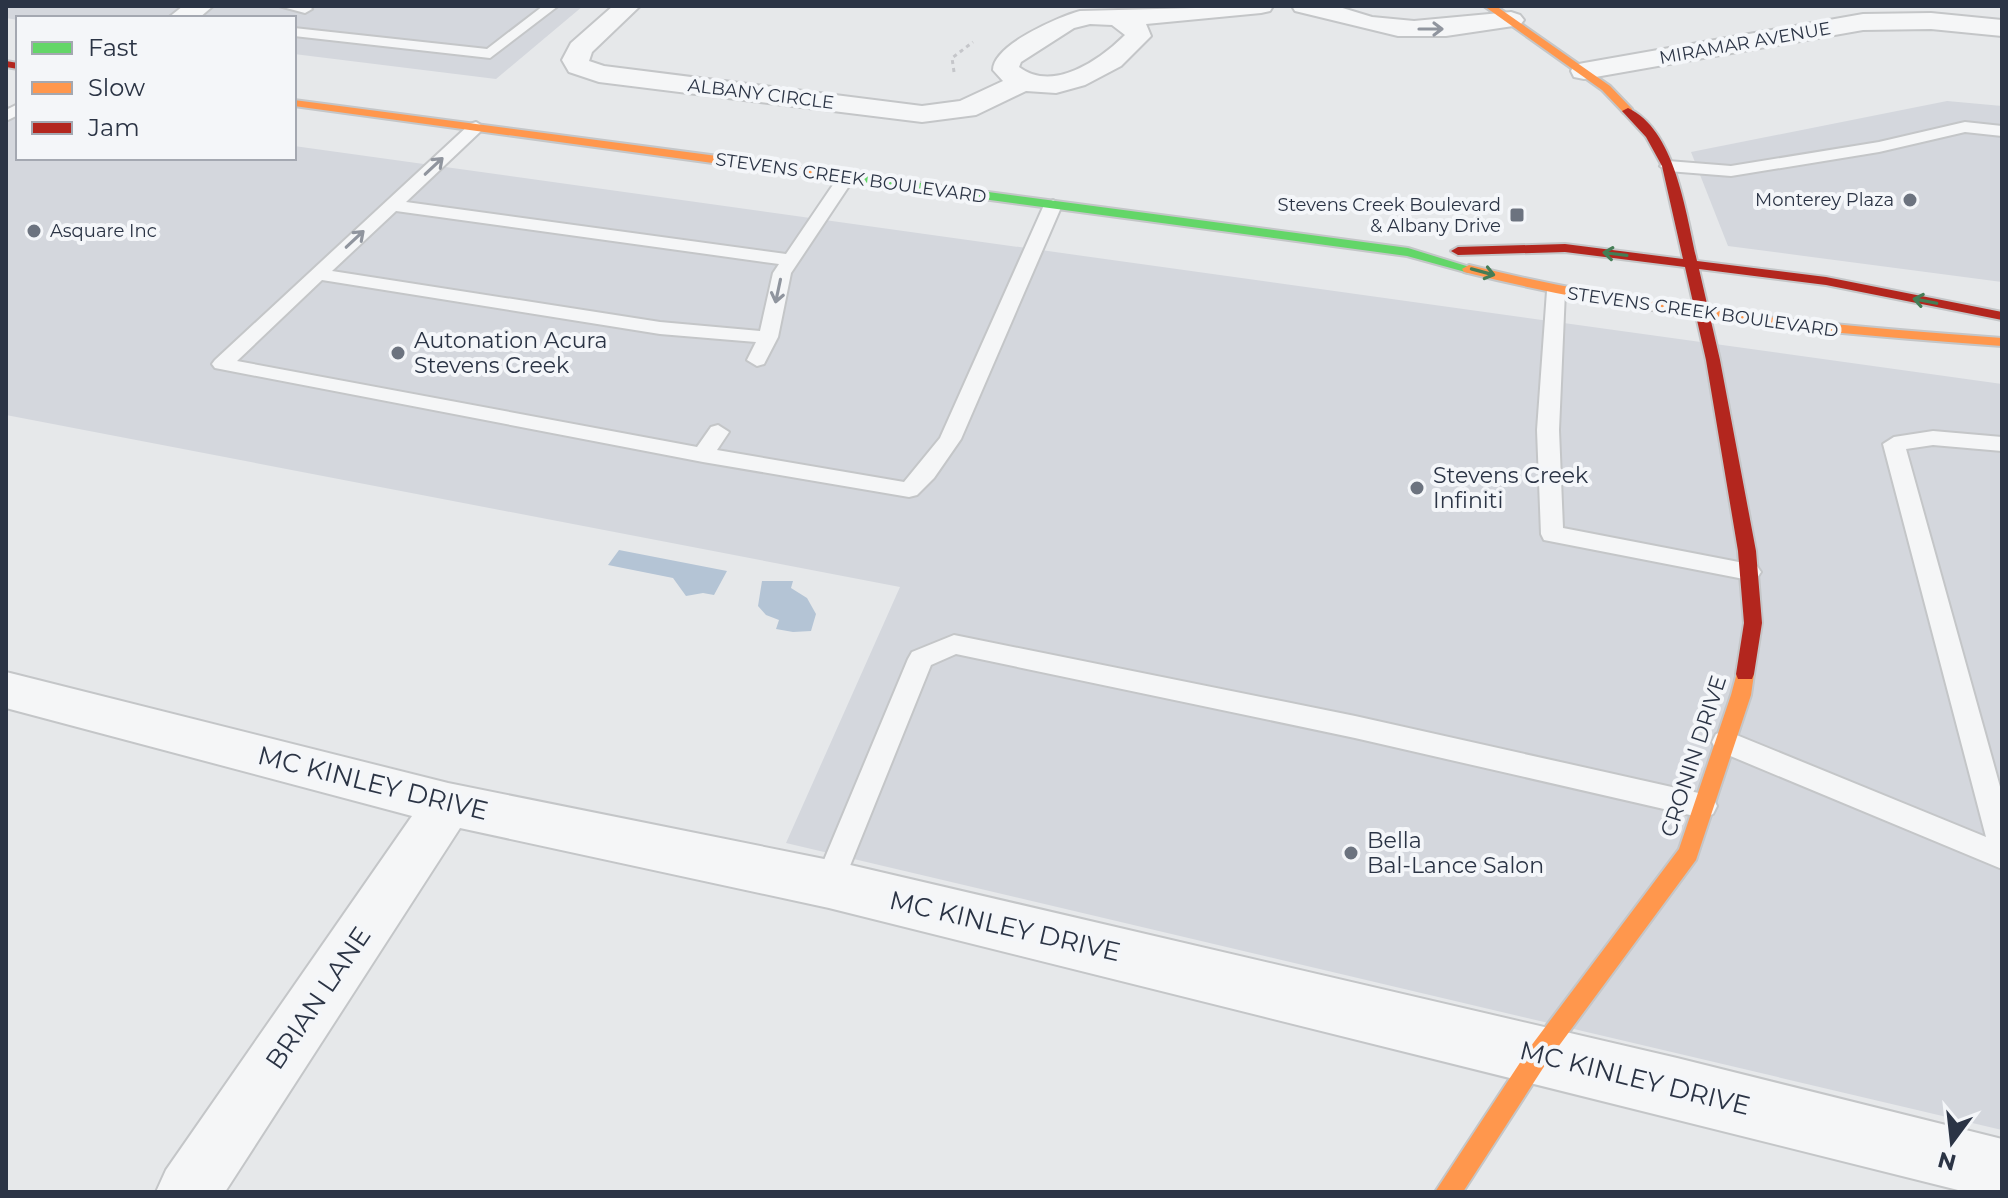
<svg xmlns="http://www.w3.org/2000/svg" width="2008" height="1198" font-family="Montserrat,sans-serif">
<rect width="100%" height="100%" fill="#e6e8ea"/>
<g fill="#d4d7dd">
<polygon points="6,6 583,6 496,79 294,54 294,18 18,20 6,18"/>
<polygon points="1947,101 2002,106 2002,282 1728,246 1691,152"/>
<polygon points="6,106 18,107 18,158 294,158 294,146 2002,384 2002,1130 786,843 900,587 6,415"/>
</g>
<g fill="#b4c4d5">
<polygon points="619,550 727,571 714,595 703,593 686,596 673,578 608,565"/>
<polygon points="762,581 793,581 791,588 807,598 816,614 811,631 793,632 776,629 779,620 766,615 758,606"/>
</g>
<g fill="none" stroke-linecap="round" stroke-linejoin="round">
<g stroke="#c4c6c8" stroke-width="4">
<g id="lane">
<polygon points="279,6 309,6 312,9 305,13"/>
<polygon points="543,6 558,6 490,58 294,36 294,28 487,49"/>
<polygon points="18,104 18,115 6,121 6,110"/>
<path d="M476,122L484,127L482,130L406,202L786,254L841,173L847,172L855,177L791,273L778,337L764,364L757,366L747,360L756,342L660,334L322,280L237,361L697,447L711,427L718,425L729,432L717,450L904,482L940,438L1044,205L1053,200L1062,205L961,439L934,478L917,495L909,497L703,462L215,368L212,364L215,360L470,124ZM396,211L779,264L773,273L760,331L660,322L332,271Z"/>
<polygon points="1965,122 2002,126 2002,136 1965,132 1879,152 1731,176 1668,171 1660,166 1668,161 1731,166 1879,142"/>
<polygon points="1556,285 1565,291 1559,430 1563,528 1749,564 1757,566 1761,572 1757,578 1749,580 1544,540 1541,534 1537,430 1547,291"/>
<polygon points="1933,431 2002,437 2002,451 1933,445 1906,449 2002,794 2002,869 1716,750 1712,742 1716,734 1725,731 1734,734 1986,837 1883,444 1894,437"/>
<polygon points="954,635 1355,716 1703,794 1713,798 1717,806 1713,814 1703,818 1355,738 956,654 931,665 839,893 829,897 819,893 814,884 908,659 912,652"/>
</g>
</g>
<g stroke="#c4c6c8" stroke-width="4">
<g id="street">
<polygon points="183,6 213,6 199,18 168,18"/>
<path d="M613,6H640L592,52L589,61L604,66L922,106L960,101L1003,81L993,70C993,45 1058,17 1080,11L1273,6L1270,11L1261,13L1146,24L1151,36L1121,66L1085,85L1056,93L1026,91L976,115L922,122L599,82L569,72L562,60L571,43ZM1090,24L1112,25L1125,35C1100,60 1053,93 1019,67L1021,62L1074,28Z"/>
<polygon points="1292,6 1336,6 1372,17 1414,21 1511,12 1520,15 1524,20 1520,25 1446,36 1398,36 1295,11"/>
<polygon points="1931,13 2002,20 2002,36 1931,29 1863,30 1584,79 1574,77 1571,71 1574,65 1584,63 1863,14"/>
<polygon points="6,672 448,783 829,860 1677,1058 2002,1139 2002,1192 1966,1192 829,908 460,828 225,1192 156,1192 166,1170 412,816 6,708"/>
</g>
</g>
<g stroke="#c4c6c8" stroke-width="4">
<polygon id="fast" points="816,169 1408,248 1476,269 1469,273 1407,256 812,176 810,173"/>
</g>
<g stroke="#c4c6c8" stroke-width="4">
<g id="slow">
<polygon points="1484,6 1496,6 1610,86 1632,109 1632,113 1624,113 1602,90"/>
<polygon points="294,100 816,169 822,173 816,177 294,106"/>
<path d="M1469,265C1646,309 1821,325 2002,338V346C1820,333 1641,317 1464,272L1462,269Z"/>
<polygon points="1745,667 1752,669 1754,674 1751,695 1696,860 1547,1062 1463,1192 1435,1192 1531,1046 1679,849 1731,695 1738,669"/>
</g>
</g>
<g stroke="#c4c6c8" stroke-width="4">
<g id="jam">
<polygon points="6,61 18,63 18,69 6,67"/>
<path d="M1628,108C1676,130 1686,215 1697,261L1826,277L2002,312V320L1826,285L1699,269L1720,360L1756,551L1762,623L1754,674L1752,679H1738L1736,674L1744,623L1738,551L1706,360L1685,267L1565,252L1458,255L1451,251L1458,247L1565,244L1683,259L1662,166L1646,137L1622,111Z"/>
</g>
</g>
<polyline stroke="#c5c6ca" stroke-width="3" stroke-dasharray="4 4" stroke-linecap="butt" points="954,72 952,58 973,42"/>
<use href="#lane" fill="#f5f6f7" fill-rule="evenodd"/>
<use href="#street" fill="#f5f6f7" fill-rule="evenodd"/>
<use href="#fast" fill="#63d668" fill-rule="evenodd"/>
<use href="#slow" fill="#ff974d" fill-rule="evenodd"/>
<use href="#jam" fill="#b3261e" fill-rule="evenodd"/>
</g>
<defs><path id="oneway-shaft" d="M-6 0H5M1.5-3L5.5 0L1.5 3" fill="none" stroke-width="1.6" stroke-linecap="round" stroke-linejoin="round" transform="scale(2)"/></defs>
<g stroke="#90959e">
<use href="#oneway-shaft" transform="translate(1431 29)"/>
<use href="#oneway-shaft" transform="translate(434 166) rotate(-43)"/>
<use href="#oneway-shaft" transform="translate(355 239) rotate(-43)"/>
<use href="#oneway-shaft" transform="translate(778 291) rotate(102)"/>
</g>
<g stroke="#447d55">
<use href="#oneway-shaft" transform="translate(1615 254) rotate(-173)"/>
<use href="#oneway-shaft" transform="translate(1483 272) rotate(15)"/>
<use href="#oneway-shaft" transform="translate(1925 301) rotate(-169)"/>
</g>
<g fill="#6c737f" stroke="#f4f6f9" stroke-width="3">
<circle cx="1910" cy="200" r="8"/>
<rect x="1509" y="207" width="16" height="16" rx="4"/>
<circle cx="34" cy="231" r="8"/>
<circle cx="398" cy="353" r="8"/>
<circle cx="1417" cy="488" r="8"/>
<circle cx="1351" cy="853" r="8"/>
</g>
<g text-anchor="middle" stroke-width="8" stroke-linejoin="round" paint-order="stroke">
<g font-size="18" fill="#2b3445" stroke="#f4f6f9">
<text transform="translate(1745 43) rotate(-10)" y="6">MIRAMAR AVENUE</text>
<text transform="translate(761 94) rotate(7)" y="6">ALBANY CIRCLE</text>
<text transform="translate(851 178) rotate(8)" y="6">STEVENS CREEK BOULEVARD</text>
<text transform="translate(1703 312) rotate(8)" y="6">STEVENS CREEK BOULEVARD</text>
</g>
<g font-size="18" fill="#2b3445" stroke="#f4f6f9" text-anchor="end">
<text x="1894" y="206">Monterey Plaza</text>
<text x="1501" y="211">Stevens Creek Boulevard<tspan x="1501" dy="21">&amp; Albany Drive</tspan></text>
<text x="50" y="237" text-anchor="start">Asquare Inc</text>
</g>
<g font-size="22" fill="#2b3445" stroke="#f4f6f9" text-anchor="start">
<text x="414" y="348">Autonation Acura<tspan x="414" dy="25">Stevens Creek</tspan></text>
<text x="1433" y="483">Stevens Creek<tspan x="1433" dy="25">Infiniti</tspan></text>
<text x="1367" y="848">Bella<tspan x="1367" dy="25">Bal-Lance Salon</tspan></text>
</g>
<g font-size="22" fill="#2b3445" stroke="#f4f6f9">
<text transform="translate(1693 756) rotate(-72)" y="8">CRONIN DRIVE</text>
</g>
<g font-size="26" fill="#2b3445" stroke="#f4f6f9">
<text transform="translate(373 783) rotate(14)" y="9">MC KINLEY DRIVE</text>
<text transform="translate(1005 926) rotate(13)" y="9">MC KINLEY DRIVE</text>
<text transform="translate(318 998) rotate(-56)" y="9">BRIAN LANE</text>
<text transform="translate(1635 1078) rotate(14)" y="9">MC KINLEY DRIVE</text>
</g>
</g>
<rect width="2008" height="1198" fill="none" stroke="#2b3445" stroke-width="16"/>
<rect x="16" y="16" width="280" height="144" fill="#f4f6f9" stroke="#a4a8b1" stroke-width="2"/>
<rect x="32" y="42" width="40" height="12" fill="#63d668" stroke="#a4a8b1" stroke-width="2"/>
<text x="88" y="56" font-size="24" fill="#2b3445">Fast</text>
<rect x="32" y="82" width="40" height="12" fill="#ff974d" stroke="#a4a8b1" stroke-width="2"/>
<text x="88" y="96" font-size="24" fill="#2b3445">Slow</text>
<rect x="32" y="122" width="40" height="12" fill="#b3261e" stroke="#a4a8b1" stroke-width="2"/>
<text x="88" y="136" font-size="24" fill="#2b3445">Jam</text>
<g transform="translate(1952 1142) rotate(195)" stroke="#f4f6f9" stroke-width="6" paint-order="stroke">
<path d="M0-6L14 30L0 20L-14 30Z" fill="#2b3445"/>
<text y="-12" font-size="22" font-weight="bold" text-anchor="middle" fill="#2b3445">N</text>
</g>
</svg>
